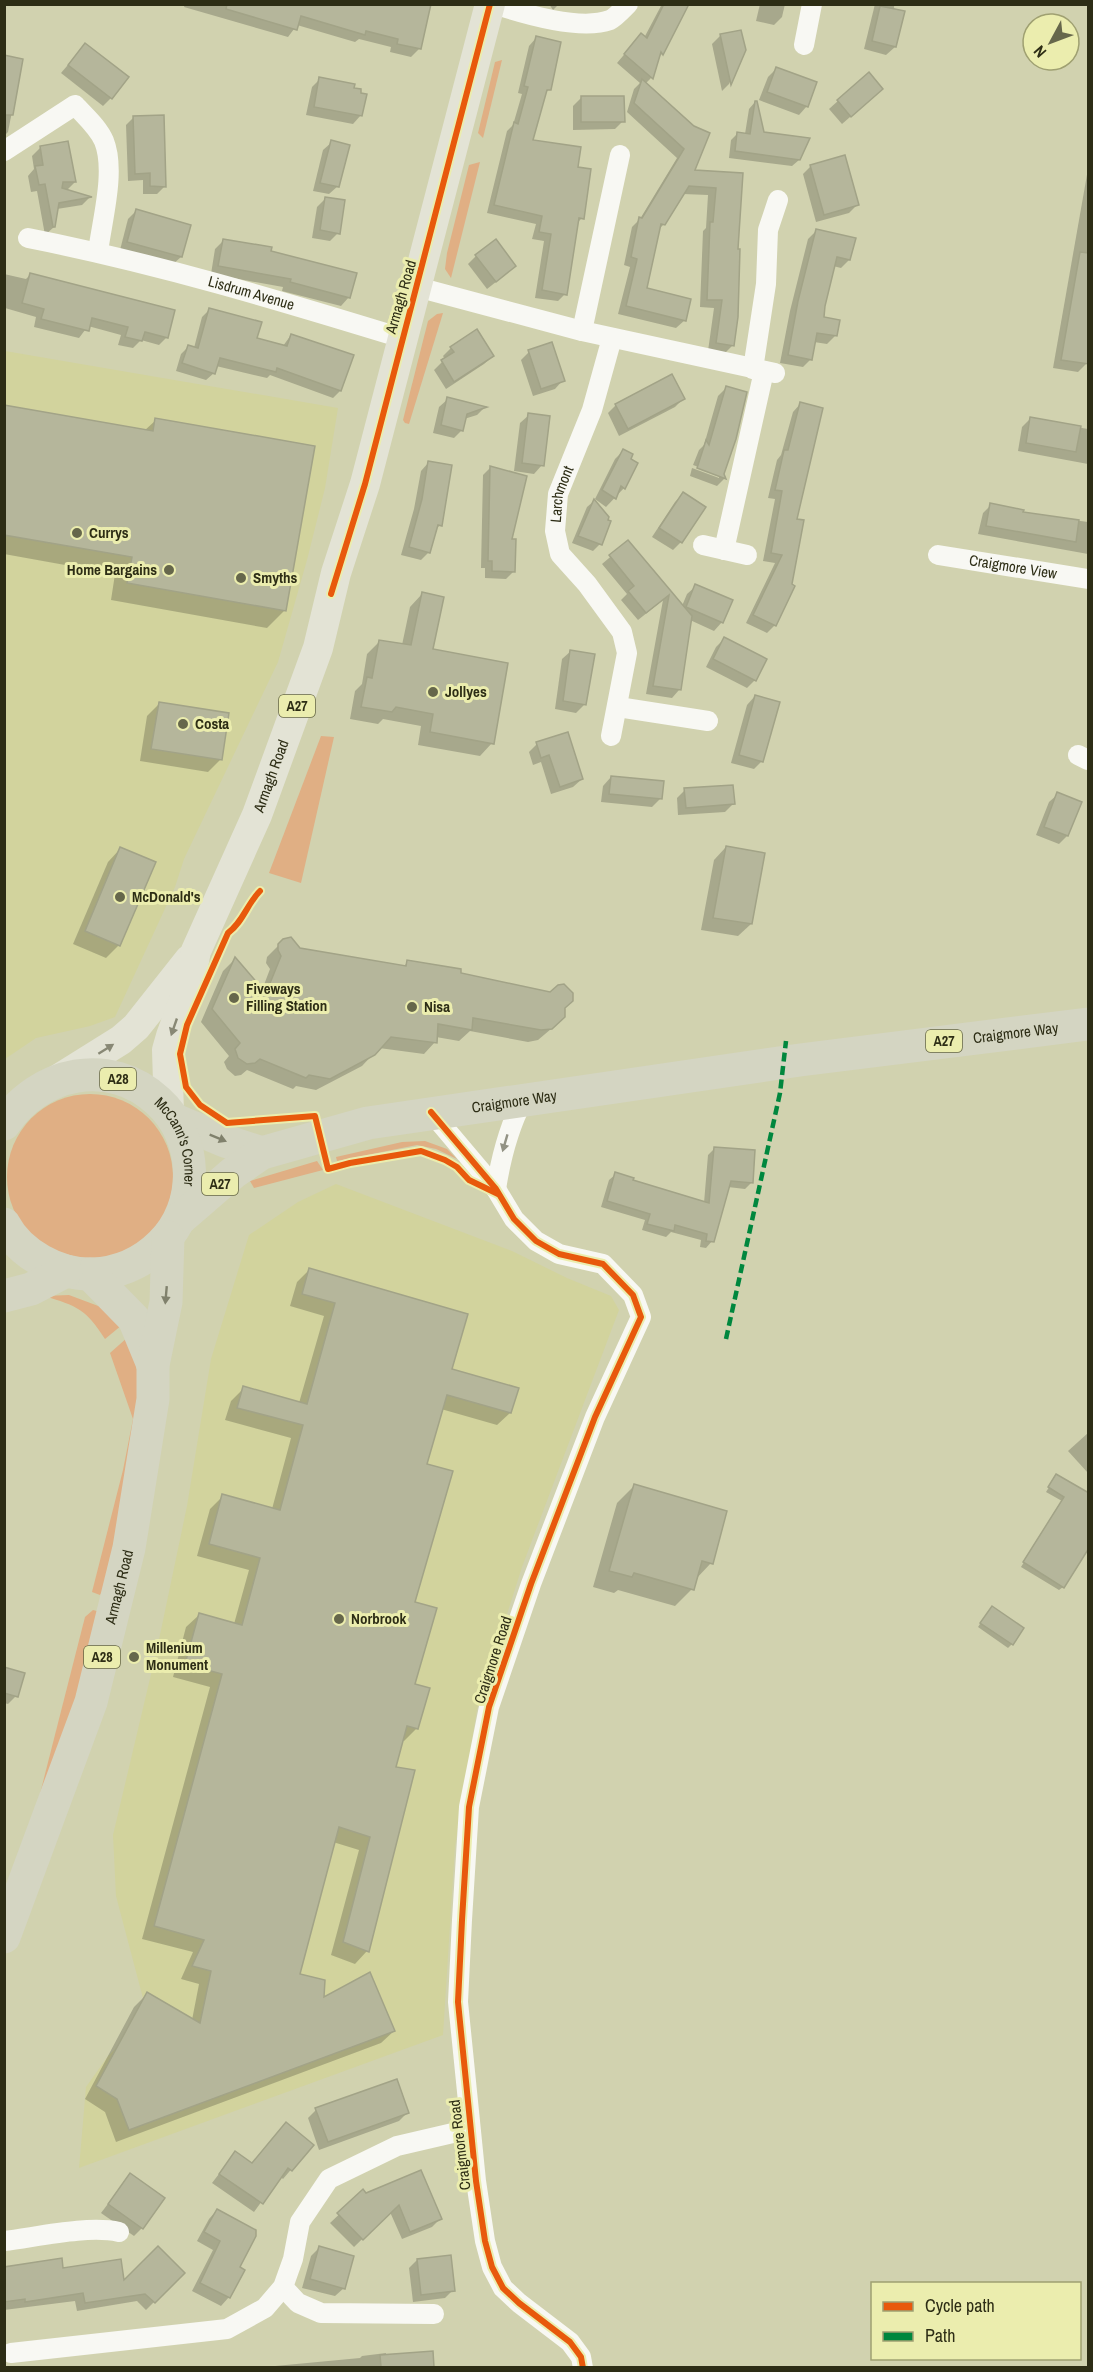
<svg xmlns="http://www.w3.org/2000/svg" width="1093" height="2372" font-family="'Archivo Narrow',sans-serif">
<rect width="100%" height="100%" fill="#d1d2af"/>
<g fill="#d2d39d">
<polygon points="5,351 338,408 325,488 307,560 278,662 184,859 175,887 115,1017 90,1026 36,1038 5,1059"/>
<polygon points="336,1184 512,1251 567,1278 611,1296 619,1310 522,1567 477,1709 455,1846 443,2035 79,2168 86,2087 108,2056 133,2032 144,2002 116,1896 113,1835 157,1649 187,1506 211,1359 249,1235 298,1202"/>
</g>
<g fill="#e0af84">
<polygon points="502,60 483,138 478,133 495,62"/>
<polygon points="480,162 451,278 445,269 447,253 469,165"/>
<polygon points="443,313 409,424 405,423 403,420 428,321 437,314"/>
<polygon points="321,736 334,737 301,883 269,873"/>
<circle cx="90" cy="1177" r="83"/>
<polygon points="425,1141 447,1149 457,1159 436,1149 417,1145 337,1161 336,1157 402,1142"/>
<polygon points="317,1161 323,1170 254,1188 250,1181"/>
<path d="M69,1295L101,1307L122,1325L105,1339C86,1309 77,1306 44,1296Z"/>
<polygon points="128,1337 142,1387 106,1585 100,1595 92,1592 123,1470 133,1419 110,1353"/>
<polygon points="93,1610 104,1613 30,1833 85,1617"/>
</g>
<g fill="#0003">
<polygon points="185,4 430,4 419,49 411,57 390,52 391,47 359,39 355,42 297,25 288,37 184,7"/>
<polygon points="549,4 559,4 553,10"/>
<polygon points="662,4 688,4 662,54 657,58 651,78 645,84 693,128 692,171 741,174 733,345 725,353 708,351 714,308 700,307 703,231 706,228 708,195 683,194 664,224 658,230 645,289 685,320 676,328 618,314 630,267 624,265 632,227 640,219 677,158 627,112 634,89 640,83 617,63 634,43 644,38"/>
<polygon points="760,4 785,4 782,17 774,25 756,21"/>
<polygon points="875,4 894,4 895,47 886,55 864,49"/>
<polygon points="740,31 744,50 729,84 722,91 712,44 720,36"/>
<polygon points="536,38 549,89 544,95 531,141 576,168 582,218 577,223 565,294 558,301 535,298 544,241 532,239 536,224 487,213 507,131 513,125 522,94 518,93 529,46"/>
<polygon points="85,45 111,98 103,106 61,73"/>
<polygon points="4,57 22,60 8,132 4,136"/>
<polygon points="776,69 807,106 799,115 759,100 768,77"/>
<polygon points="868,74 873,97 842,124 829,109"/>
<polygon points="320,79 353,89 361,115 353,124 306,115 312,87"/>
<polygon points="581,98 623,121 615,129 573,130 573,106"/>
<polygon points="755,102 762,133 799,160 792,166 729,158 731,140 738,133 745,134 749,109"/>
<polygon points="134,117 164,187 157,194 143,194 143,180 128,181 126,125"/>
<polygon points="332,142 338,186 329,194 313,191 323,150"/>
<polygon points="40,148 75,182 66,191 89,198 82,205 57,209 54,227 45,235 37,191 31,192 28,176 34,169 32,156"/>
<polygon points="811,166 857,205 849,213 816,222 803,174"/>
<polygon points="1088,169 1088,349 1086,364 1078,372 1053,368"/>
<polygon points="326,198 338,233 330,241 312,238 317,207"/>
<polygon points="136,211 189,226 181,257 172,265 120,250 128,219"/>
<polygon points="817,230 849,260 841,268 833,266 823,306 823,318 835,336 827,344 814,342 811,359 803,367 780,363 790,311 808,239"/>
<polygon points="224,240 349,297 341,306 282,291 283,287 211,274 215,249"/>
<polygon points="476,256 506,274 487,289 468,264"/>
<polygon points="4,274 26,279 30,275 167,337 159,345 141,340 133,348 118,345 121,335 88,326 79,338 34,327 36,317 5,308 4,311"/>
<polygon points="209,310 256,340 283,346 291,335 352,356 340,391 333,398 270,375 267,378 216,366 214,373 206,380 176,371 181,354 188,347 194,348 202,317"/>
<polygon points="451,348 493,356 484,364 446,389 434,370 445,359 443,356"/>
<polygon points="529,352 563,380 555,389 533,396 521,360"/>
<polygon points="726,388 722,474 725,478 717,486 690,476 692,468 719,478 719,474 693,465 699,450 704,445 718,396"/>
<polygon points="448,399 484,408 477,415 464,419 462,430 454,438 433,433 439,407"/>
<polygon points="683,399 675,407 619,436 608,413 616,405"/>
<polygon points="801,403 795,520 775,625 767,633 746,623 775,563 763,561 775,499 768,498 777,460 781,455 793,412"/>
<polygon points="4,407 144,431 156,420 284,611 267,628 111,600 115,574 4,554"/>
<polygon points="529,415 542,465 534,474 514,471 520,423"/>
<polygon points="1030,419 1088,429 1088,464 1018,451 1022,427"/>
<polygon points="623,451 624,488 606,507 595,499 615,459"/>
<polygon points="429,462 440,525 435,530 429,552 421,560 401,555 414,509 421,471"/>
<polygon points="491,467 510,541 514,571 506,579 485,578 485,568 481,568 483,475"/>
<polygon points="683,494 681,542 673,550 652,537 675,502"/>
<polygon points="594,501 600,544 593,551 572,543 587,507"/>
<polygon points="991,505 1022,513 1088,522 1088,554 978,534 983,513"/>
<polygon points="628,542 682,606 687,594 696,586 722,622 714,631 690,620 679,690 672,698 646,694 663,600 638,620 621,600 627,594 602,564"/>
<polygon points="422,594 431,651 492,743 480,756 418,745 421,726 383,719 378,724 350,719 355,691 362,684 367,654 380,641 402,645 410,607"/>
<polygon points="724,639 755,680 747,688 706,667 716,647"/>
<polygon points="571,651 585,704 576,713 555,709 562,659"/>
<polygon points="755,696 762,761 754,769 731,763 747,705"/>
<polygon points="160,703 221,759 208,772 140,761 147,716"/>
<polygon points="537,744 582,779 573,787 551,794 541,762 533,765 529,752"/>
<polygon points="611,777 660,799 652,807 601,802 603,786"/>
<polygon points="685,790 733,804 725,812 678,815 677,798"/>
<polygon points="1058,794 1067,836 1059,844 1036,835 1049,802"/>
<polygon points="726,847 751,924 738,936 701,930 714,860"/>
<polygon points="120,849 119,945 106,958 73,944 108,862"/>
<polygon points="284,940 299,950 403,967 408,962 460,974 563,1008 551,1029 538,1040 528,1042 470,1031 459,1041 436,1037 435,1042 424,1054 379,1048 362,1066 316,1090 296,1086 293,1089 247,1070 241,1075 235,1076 227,1069 224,1062 229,1056 201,1022 223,971 235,959 262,990 270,969 266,963 267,957"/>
<polygon points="714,1149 752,1182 745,1189 728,1187 712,1241 706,1248 700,1247 701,1240 671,1232 666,1237 642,1230 645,1220 601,1207 609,1180 616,1174 631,1181 704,1203 708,1155"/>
<polygon points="309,1270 510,1413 497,1425 441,1409 425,1465 413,1603 413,1685 417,1728 404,1741 402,1740 394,1768 367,1951 355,1964 331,1955 359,1850 333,1842 298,1975 322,2000 394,2031 381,2043 116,2142 105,2112 85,2099 134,2007 147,1994 192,2020 199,1984 181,1979 193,1952 142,1939 210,1687 173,1677 186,1627 199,1615 234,1624 249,1570 197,1556 210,1509 223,1496 272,1509 291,1438 225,1420 231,1401 244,1388 299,1403 324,1316 290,1306 297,1282"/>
<polygon points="1088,1433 1088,1473 1068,1451"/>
<polygon points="1056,1476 1088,1494 1063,1587 1059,1590 1021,1567 1062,1501 1046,1492"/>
<polygon points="634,1486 711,1563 695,1580 692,1589 675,1606 618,1590 614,1593 593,1587 617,1503"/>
<polygon points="988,1612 1012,1644 1008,1648 978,1627"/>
<polygon points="4,1669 16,1696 8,1704 4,1703"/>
<polygon points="316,2110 407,2113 399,2121 319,2150 308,2118"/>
<polygon points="312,2145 283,2179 280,2176 254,2212 212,2183 235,2153 251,2164"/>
<polygon points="420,2172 440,2219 432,2227 402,2239 390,2212 354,2247 330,2223 363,2192 365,2195"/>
<polygon points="130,2175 142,2228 134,2236 101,2213"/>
<polygon points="217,2210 238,2268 229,2297 221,2306 192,2291 213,2250 197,2241 209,2219"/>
<polygon points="319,2248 344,2288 335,2296 302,2288 311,2256"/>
<polygon points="61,2260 62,2269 123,2283 183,2273 146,2310 137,2301 77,2311 75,2301 4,2310 4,2267"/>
<polygon points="417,2260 453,2290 445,2298 413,2302 409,2268"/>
<polygon points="386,2353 386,2356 432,2353 433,2368 253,2368 360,2358 362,2356"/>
</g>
<g fill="#b5b69b" stroke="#a2a387" stroke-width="1.5">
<polygon points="227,4 431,4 421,49 397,44 398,39 366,31 365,35 301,16 297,30 226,9"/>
<polygon points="664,4 689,4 663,55 661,52 653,79 624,54 641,33 647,38"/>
<polygon points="880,6 905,11 896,47 872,41"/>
<polygon points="741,30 746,50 731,85 720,34"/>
<polygon points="536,36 561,42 551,90 547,90 533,140 581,147 578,167 591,169 584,219 579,218 567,295 542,290 551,234 539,232 542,216 494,205 514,122 518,124 528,87 524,86"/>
<polygon points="85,43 129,77 112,99 68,65"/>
<polygon points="4,55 23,59 13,115 4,115"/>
<polygon points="776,67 817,82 808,107 767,92"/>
<polygon points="869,72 883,89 851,117 837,100"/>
<polygon points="319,77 355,84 354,88 361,89 361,93 367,94 362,116 314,107"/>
<polygon points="642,79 694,126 710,133 695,170 743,173 738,249 740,249 738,317 734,346 716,343 722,300 707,300 710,222 713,222 716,188 689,186 665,225 661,224 647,288 691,299 686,321 626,306 637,259 631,257 639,217 642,218 684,149 634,103"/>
<polygon points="581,96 624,96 625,122 581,122"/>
<polygon points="755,101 757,101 764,132 810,138 800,160 735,151 737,132 750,134"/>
<polygon points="164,115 166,187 150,186 150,173 135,174 133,116"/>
<polygon points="331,140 350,145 339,187 320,183"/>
<polygon points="68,141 76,182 63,182 62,188 92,197 59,203 55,227 53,227 45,184 39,185 35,166 43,165 40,146"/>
<polygon points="845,155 859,205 824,215 810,165"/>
<polygon points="325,197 345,200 340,234 320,230"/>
<polygon points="136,209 191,225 182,257 127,242"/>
<polygon points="816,229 856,238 850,260 837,257 825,306 824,317 840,320 837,336 817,333 812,360 788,355 798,301"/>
<polygon points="223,239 272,247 271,251 357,273 350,298 290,282 291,279 218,266"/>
<polygon points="496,239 516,266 496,282 475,255"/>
<polygon points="1080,252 1089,253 1089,364 1061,360"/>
<polygon points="30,273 175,310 168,338 145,332 142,341 125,337 128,327 92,318 89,331 41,319 44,309 22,303"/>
<polygon points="209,308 262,322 257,338 287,346 291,334 354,355 341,391 277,368 276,372 220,358 215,374 182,363 188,345 198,348"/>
<polygon points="477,329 494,356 454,382 441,360 454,352 450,347"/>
<polygon points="552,342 565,381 541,389 528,350"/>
<polygon points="672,374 685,399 628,429 615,404"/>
<polygon points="726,386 747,392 736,439 724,474 726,479 697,468 706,440 709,445"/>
<polygon points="447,397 487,407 467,414 463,431 441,425"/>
<polygon points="800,402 823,408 797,519 804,520 792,584 795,586 776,626 753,615 782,555 771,553 782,491 775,490 784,450 788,450"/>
<polygon points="4,405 153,431 155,418 315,446 286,611 127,583 132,557 4,535"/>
<polygon points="528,413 550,416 544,466 522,463"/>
<polygon points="1030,417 1081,426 1076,452 1026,443"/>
<polygon points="623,449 633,454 631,459 638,463 625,489 621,486 616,499 602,490"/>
<polygon points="428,461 452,465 442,526 438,525 430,553 409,547 422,499"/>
<polygon points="490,466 527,476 512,539 516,539 515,572 492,571 492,561 488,561"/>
<polygon points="683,492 706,507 682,543 659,528"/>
<polygon points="594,499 609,517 608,520 611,521 602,545 578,536"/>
<polygon points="990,503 1024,510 1023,512 1079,520 1076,542 986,526"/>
<polygon points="628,540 692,616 681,690 653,686 669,595 646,613 628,591 634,586 609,555"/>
<polygon points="695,584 733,600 723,623 686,607"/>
<polygon points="422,592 444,597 433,649 508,663 494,744 430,732 433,714 396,707 392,712 361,707 367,677 372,678 379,640 411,645"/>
<polygon points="724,637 767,659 756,681 713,659"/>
<polygon points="570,650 595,654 586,705 563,701"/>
<polygon points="755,695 780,702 763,762 739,755"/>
<polygon points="159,702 229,713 222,760 151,749"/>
<polygon points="568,732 583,779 560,787 549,755 541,758 536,742"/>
<polygon points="611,776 664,781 662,799 609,794"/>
<polygon points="733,785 735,804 686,808 684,788"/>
<polygon points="1057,792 1082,802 1068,836 1044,827"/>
<polygon points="726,846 765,853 752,924 713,918"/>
<polygon points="120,847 156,862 120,946 85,931"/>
<polygon points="291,937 300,948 406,966 407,960 461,969 461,973 550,992 558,985 564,984 573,993 573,1001 565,1008 565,1017 552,1029 541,1030 473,1018 472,1030 438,1024 437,1043 391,1037 375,1055 330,1079 309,1075 306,1078 260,1059 255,1063 247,1064 238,1058 235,1049 240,1043 212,1009 235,957 266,993 281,956 278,950 278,944 283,939"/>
<polygon points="714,1147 755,1150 753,1183 731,1181 714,1242 706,1241 707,1234 675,1225 674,1231 647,1224 650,1214 607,1201 615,1172 634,1178 633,1180 709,1203"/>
<polygon points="309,1268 468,1314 452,1369 519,1388 511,1413 447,1395 427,1464 453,1471 415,1602 437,1608 415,1684 430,1688 418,1729 407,1726 396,1767 415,1770 369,1952 343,1942 370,1837 339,1827 300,1974 325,1980 324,1997 370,1972 395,2031 129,2130 117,2099 96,2086 147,1992 200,2023 211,1971 192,1966 204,1940 154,1926 222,1674 185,1664 199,1613 242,1625 260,1558 209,1544 222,1494 280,1510 303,1425 237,1408 243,1386 307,1404 335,1303 302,1294"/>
<polygon points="1056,1474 1089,1493 1089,1548 1064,1588 1023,1562 1064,1497 1048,1487"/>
<polygon points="634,1484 727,1511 713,1564 702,1561 694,1590 634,1573 632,1577 609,1571"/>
<polygon points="992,1606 1024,1628 1013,1645 980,1623"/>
<polygon points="4,1667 25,1673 18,1697 4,1693"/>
<polygon points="397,2079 409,2113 328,2142 315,2108"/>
<polygon points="286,2122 314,2145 292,2171 288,2168 263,2204 219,2174 235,2151 252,2163"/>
<polygon points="421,2170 442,2219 410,2232 399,2205 363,2240 337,2213 363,2189 366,2193"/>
<polygon points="130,2173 165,2198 143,2229 108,2204"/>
<polygon points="217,2209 256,2230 256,2236 240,2267 245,2270 230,2298 200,2283 220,2241 204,2232"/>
<polygon points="158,2246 185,2273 155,2303 145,2294 85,2303 83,2293 25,2302 25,2299 4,2302 4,2267 62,2258 63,2268 121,2259 124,2280"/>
<polygon points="319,2246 354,2256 345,2289 310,2279"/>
<polygon points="451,2255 455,2291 421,2295 417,2259"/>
<polygon points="433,2351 434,2367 381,2367 380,2355"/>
</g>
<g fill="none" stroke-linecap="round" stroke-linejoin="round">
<g stroke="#f8f8f3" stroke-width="20">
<path d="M494,4C524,14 580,31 610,20C616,17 623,9 628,4"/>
<polyline points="804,45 812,4"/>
<path d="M4,151L75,105C85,116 98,127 104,141C116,171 102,220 98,252"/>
<path id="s1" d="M28,238C155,263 278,300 402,338"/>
<polyline points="417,287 582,331 775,373"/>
<polyline points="582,331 620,155"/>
<polyline points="753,369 766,284 768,230 778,200"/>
<polyline points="703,545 747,555"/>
<polyline points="724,550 764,371"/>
<path id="s2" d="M938,555L1088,579"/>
<polyline points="618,707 708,721"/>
<path id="s3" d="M611,736L627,653L622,632L587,584L560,554L555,531L558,494L592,410L612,338"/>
<polyline points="1078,755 1088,760"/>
<polyline points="431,1112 496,1189 514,1219 536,1241 559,1254 603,1264 633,1295 641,1317 595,1417 531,1584 489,1707 469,1807 462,1920 458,2002 476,2181 485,2241 492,2267 503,2288 519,2303 570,2342 581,2357 583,2368"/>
<path d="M496,1189C501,1157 508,1129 523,1100"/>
<path d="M4,2241C37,2237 88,2225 119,2232"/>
<polyline points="283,2287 298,2303 321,2313 434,2314"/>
<polyline points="11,2353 227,2329 265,2308 283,2287 293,2259 300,2222 329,2179 397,2146 470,2129"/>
</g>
<g stroke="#e3e3d5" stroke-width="30">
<polyline points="57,1080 121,1040 136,1027 189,960"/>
<path id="s4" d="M169,1113L167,1050L171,1036L188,990L196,951L257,815L318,648L336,573L365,484L490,4"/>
</g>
<g stroke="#d4d5c2" stroke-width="33">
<polyline points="175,1120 225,1141 262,1153"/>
<path id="s5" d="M4,1124C39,1072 110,1056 158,1101C199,1138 200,1206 161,1244C142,1263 118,1273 92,1274C58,1275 20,1254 4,1224"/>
<path id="s6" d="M181,1218L233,1173L262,1153L368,1123L800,1060L1088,1024"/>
<polyline points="90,1274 134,1319 153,1365"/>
<polyline points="4,1296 31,1289 66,1271"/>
<path id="s7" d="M4,1937L91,1702L129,1548L153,1399V1365L166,1302L168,1237"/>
</g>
<polyline stroke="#00873e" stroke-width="4.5" stroke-dasharray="9 4.5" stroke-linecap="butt" points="726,1339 780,1093 786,1041"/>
<g stroke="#ebedae" stroke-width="10">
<g id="cycleway">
<polyline points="331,594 365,484 490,4"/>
<path d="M260,891C247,904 243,922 228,933L187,1025L180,1054L186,1087L200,1105L227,1123L315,1116L328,1169L350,1163L421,1151L445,1160L457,1167L469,1180L498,1194"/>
<polyline points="431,1112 496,1189 514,1219 536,1241 559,1254 603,1264 633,1295 641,1317 595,1417 531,1584 489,1707 469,1807 462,1920 458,2002 476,2181 485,2241 492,2267 503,2288 519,2303 570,2342 581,2357 583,2368"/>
</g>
</g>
<use href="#cycleway" stroke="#e8590c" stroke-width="6"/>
</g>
<defs><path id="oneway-solid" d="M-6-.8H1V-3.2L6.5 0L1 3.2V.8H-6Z" transform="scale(1.5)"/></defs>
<g fill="#888875">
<use href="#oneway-solid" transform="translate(174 1027) rotate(109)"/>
<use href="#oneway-solid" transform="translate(106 1049) rotate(-32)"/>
</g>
<g fill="#80816c">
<use href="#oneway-solid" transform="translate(218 1138) rotate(22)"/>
<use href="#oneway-solid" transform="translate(166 1295) rotate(95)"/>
</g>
<use fill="#929284" href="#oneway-solid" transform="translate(505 1143) rotate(106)"/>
<g fill="#66674b" stroke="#ebedae" stroke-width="2">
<circle cx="77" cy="533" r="6"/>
<circle cx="169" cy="570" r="6"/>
<circle cx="241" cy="578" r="6"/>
<circle cx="433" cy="692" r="6"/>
<circle cx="183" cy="724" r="6"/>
<circle cx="120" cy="897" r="6"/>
<circle cx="234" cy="998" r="6"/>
<circle cx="412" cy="1007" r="6"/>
<circle cx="339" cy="1619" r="6"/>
<circle cx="134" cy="1657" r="6"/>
</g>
<g text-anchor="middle" stroke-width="6" stroke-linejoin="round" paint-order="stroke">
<g fill="#ebedae" stroke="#666743" stroke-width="1.5">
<rect x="279" y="695" width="36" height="22" rx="4.5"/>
<rect x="926" y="1030" width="36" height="22" rx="4.5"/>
<rect x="100" y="1068" width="36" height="22" rx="4.5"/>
<rect x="202" y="1173" width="36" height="22" rx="4.5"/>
<rect x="84" y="1646" width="36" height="22" rx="4.5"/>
</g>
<g font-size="14" font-weight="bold" fill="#2d2d15">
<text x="297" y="711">A27</text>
<text x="944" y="1046">A27</text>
<text x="118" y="1084">A28</text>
<text x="220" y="1189">A27</text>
<text x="102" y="1662">A28</text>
</g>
<g font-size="15" fill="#2d2d15" stroke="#ebedae">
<text dy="5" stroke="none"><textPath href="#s1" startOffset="230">Lisdrum Avenue</textPath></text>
<text transform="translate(401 297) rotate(-74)" y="5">Armagh Road</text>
<text dy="5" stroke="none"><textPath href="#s3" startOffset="267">Larchmont</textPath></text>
<text dy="5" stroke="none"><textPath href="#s2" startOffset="76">Craigmore View</textPath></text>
<text dy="5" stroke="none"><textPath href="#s4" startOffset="357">Armagh Road</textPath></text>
<text dy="5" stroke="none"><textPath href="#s6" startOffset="868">Craigmore Way</textPath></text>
<text dy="5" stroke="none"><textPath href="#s6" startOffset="362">Craigmore Way</textPath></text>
<text dy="5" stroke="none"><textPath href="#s5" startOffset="224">McCann's Corner</textPath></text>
<text dy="5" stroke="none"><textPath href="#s7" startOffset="369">Armagh Road</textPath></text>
<text transform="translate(493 1660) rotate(-72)" y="5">Craigmore Road</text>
<text transform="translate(460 2145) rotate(-97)" y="5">Craigmore Road</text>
</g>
<g font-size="15" font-weight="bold" fill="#2d2d15" stroke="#ebedae" text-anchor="start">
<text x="89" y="538">Currys</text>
<text x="157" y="575" text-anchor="end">Home Bargains</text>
<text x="253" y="583">Smyths</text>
<text x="445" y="697">Jollyes</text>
<text x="195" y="729">Costa</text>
<text x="132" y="902">McDonald's</text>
<text x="246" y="994">Fiveways<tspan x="246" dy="17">Filling Station</tspan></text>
<text x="424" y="1012">Nisa</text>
<text x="351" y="1624">Norbrook</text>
<text x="146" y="1653">Millenium<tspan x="146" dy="17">Monument</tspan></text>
</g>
</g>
<rect width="1093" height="2372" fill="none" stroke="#2d2d15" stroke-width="12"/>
<rect x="871" y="2282" width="210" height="78" fill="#ebedae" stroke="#9fa071" stroke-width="1.5"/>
<rect x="883" y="2302" width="30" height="9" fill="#e8590c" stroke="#9fa071" stroke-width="1.5"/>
<text x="925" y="2312" font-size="18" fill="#2d2d15">Cycle path</text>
<rect x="883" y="2332" width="30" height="9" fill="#00873e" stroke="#9fa071" stroke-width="1.5"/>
<text x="925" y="2342" font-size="18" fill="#2d2d15">Path</text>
<g transform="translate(1051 42) rotate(229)"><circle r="28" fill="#ebedae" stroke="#9fa071" stroke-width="1.5"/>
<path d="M0-4.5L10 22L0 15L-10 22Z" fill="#66674b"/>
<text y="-9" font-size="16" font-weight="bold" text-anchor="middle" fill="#2d2d15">N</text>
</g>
</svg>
